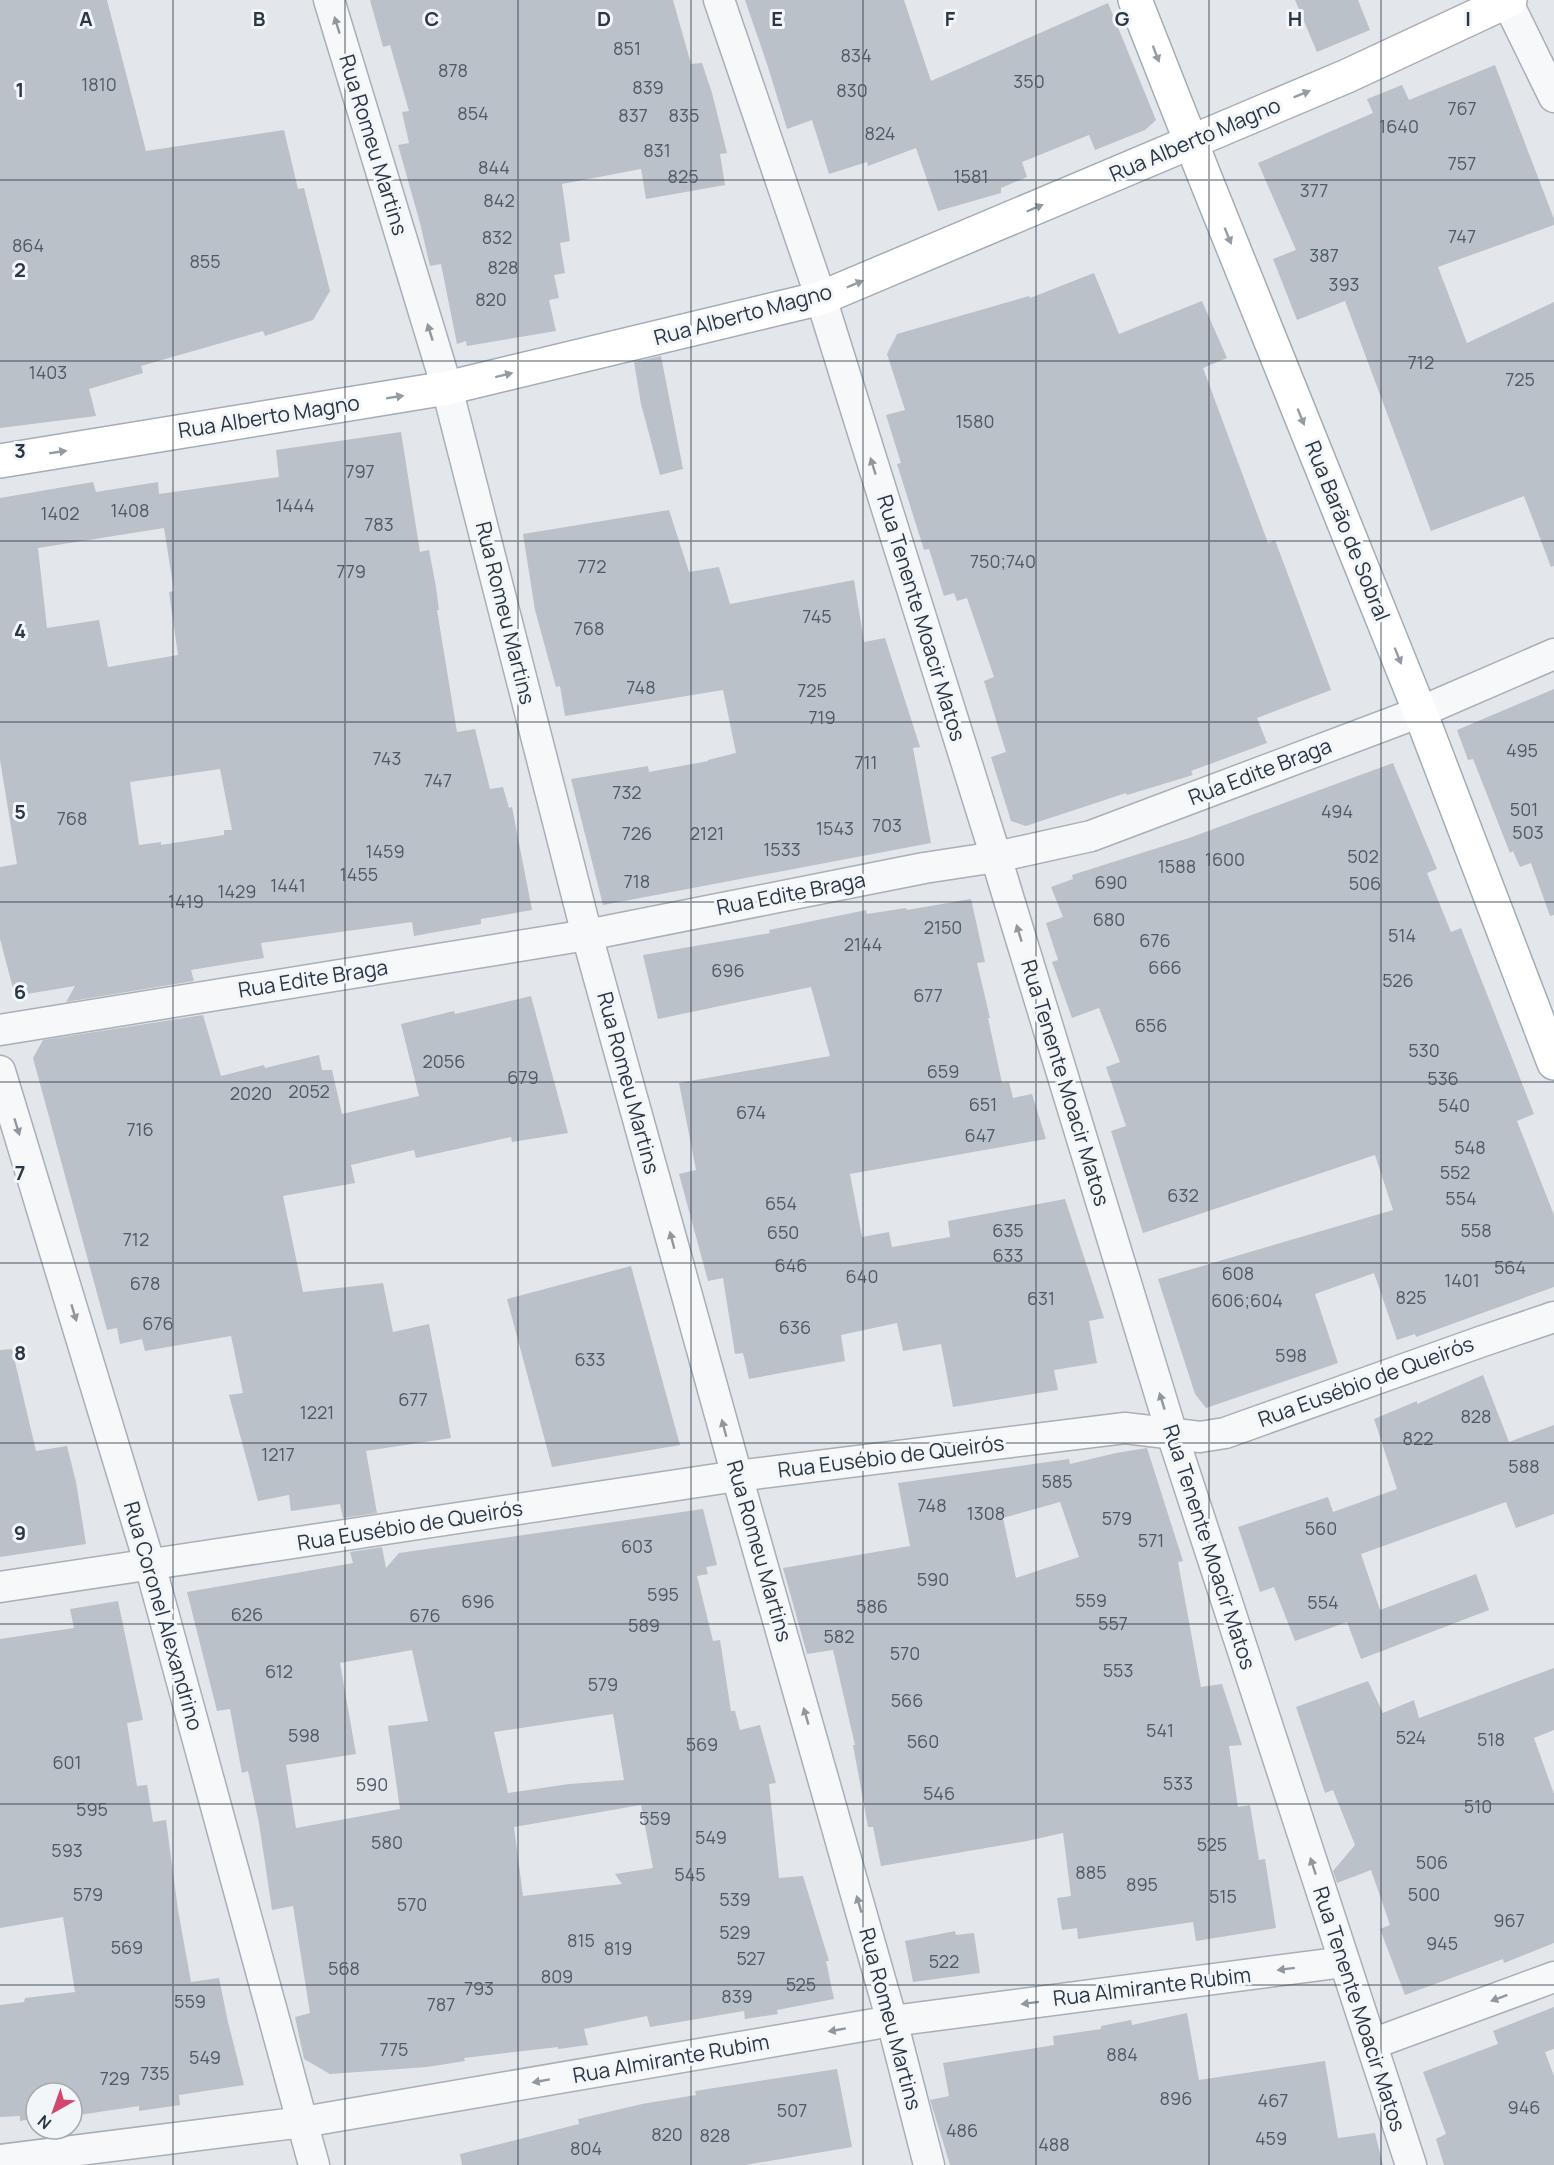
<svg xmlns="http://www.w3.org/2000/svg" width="1554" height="2165" font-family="Manrope,sans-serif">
<rect width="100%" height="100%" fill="#e3e7eb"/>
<g fill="#bac1c9" fill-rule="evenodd">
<polygon points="0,0 107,0 146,151 284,130 298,189 304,188 330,291 313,320 265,336 263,331 141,366 143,373 89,389 96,416 0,428"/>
<polygon points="370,0 673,0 691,64 702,63 712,93 727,153 720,154 725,185 646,199 641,169 562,184 570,241 560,243 565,273 554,275 559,298 549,300 556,331 467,346 466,341 457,344 441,264 430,266 420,223 398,145 409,143 402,112 409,111 390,45 383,47"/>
<polygon points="745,0 904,0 931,81 1108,3 1156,120 1145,130 1095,150 1089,135 1022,162 1027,177 1001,188 1001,193 938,211 916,148 868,166 867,162 829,174 812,120 787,129 768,67"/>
<polygon points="1295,0 1358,0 1370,30 1317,52"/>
<polygon points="1495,65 1554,219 1554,225 1438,267 1467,343 1554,302 1554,566 1551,567 1524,496 1431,531 1345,301 1297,320 1273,259 1296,250 1258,163 1373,113 1367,99 1402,85 1409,100"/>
<polygon points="1094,273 1119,334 1202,301 1227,358 1203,368 1268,543 1275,540 1331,690 1257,718 1267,743 1191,771 1193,775 1127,795 1126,793 1026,826 1011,821 991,757 1006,752 984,681 994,677 967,598 957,601 954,593 944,596 929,549 924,550 897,464 901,463 886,415 905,410 887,354 897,334 1029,296 1030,298"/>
<polygon points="661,356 683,469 660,475 641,404 634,362"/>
<path d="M401,432L420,552L429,550L436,587L439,610H437L457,732L475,729L490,789L503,787L509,808L512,807L532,910L481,919V924L414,936L412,922L261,943L264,958L191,970L194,981L66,1002L75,986L15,996L0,939V867L17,864L0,760V498L93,482L96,492L158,482L159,494L279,477L276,450ZM164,528L174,591L169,592L178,655L108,667L99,620L47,628L38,548ZM220,769L232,830H224V835L161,845V842L139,845L130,782Z"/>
<polygon points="669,510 689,572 719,567 730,604 854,580 864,642 885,638 920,747 913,748 931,843 603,905 571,779 648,766 649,772 708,761 708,760 736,753 723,690 565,716 560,686 556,687 535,610 523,534"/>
<polygon points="1554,689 1554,915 1550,916 1531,863 1520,867 1513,851 1510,853 1473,759 1468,760 1457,730"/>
<polygon points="1393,763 1437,869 1427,873 1451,932 1461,928 1534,1114 1517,1121 1554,1215 1554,1287 1416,1337 1415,1334 1397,1340 1374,1273 1315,1294 1338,1363 1206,1408 1195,1394 1158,1279 1393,1210 1375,1155 1143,1233 1111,1131 1126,1126 1106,1067 1120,1062 1099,1008 1072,1018 1052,962 1058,960 1046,923 1063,917 1051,887 1073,879 1072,875 1189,838"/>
<polygon points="971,899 985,962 977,963 990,1018 988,1018 1002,1083 1009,1082 1013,1098 1032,1094 1046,1139 850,1174 862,1237 889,1232 892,1247 950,1237 948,1221 1065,1199 1104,1318 1089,1321 1097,1363 1054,1370 1058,1390 953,1407 941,1344 903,1351 897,1323 841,1335 845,1361 749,1379 743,1353 735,1354 723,1278 708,1281 679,1174 696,1170 679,1083 830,1056 811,987 658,1019 643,955 770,933 769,930 866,910 867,914 906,908 907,910"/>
<polygon points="531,996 568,1133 512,1142 511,1137 416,1158 414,1150 351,1165 355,1183 283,1196 303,1292 383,1283 393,1332 429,1324 451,1438 366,1451 377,1513 343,1518 340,1504 291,1511 289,1495 258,1501 229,1395 243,1393 231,1336 145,1351 142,1339 120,1344 117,1328 107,1330 33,1058 43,1040 203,1015 221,1076 264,1065 265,1068 319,1055 322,1070 332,1070 342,1114 419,1096 401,1024 454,1011 455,1014"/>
<polygon points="631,1266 680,1445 552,1467 507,1299"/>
<polygon points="12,1349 36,1451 67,1446 76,1482 86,1544 0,1557 0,1350"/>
<polygon points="1483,1375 1509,1442 1554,1425 1554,1514 1516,1528 1506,1502 1361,1554 1380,1610 1476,1574 1489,1610 1361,1659 1347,1622 1295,1641 1274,1587 1260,1592 1238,1527 1328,1497 1333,1512 1397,1489 1374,1419 1417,1401 1417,1404"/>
<path d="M1147,1448L1183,1561L1178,1562L1201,1687L1222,1684L1242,1745L1229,1746L1238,1807L1250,1805L1259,1860L1265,1859L1276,1928L1196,1941L1193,1922L1078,1939L1077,1928L1062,1930L1057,1898L1071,1896L1063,1833L1027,1841L881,1866L873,1827H868L853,1745H855L833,1650L807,1654L783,1568L910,1546L898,1483L1069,1459L1070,1464L1116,1453ZM1060,1502L1079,1557L1016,1578L1003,1518Z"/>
<path d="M703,1509L717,1565L706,1567L708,1574L697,1576L713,1641L720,1640L731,1711H735L740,1730L760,1725L776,1783L769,1784L779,1878L803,1876L829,1961H826L834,1999L777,2010L778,2014L745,2019L744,2011L650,2027L647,2016L584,2029L588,2045L558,2049V2047L464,2058L465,2061L427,2067L330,2074L304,2059L295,2017L310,2013L293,1906L272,1910L259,1823L248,1771L242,1773L230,1709L217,1711L187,1592L353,1563L350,1552L382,1547L386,1568L399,1553ZM412,1650L428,1721L388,1726L400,1809L296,1828L286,1765L356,1754L340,1663ZM613,1714L624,1780L569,1784L508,1793L494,1732ZM641,1805L653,1868L615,1874L622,1884L523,1896L514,1827Z"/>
<polygon points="118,1601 143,1720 127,1723 137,1786 147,1785 153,1822 166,1820 178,1910 191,1982 219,1978 228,2022 244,2085 179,2095 180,2105 139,2111 139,2106 72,2116 72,2093 36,2093 36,2118 20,2121 20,2116 0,2117 0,2005 24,2002 25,1998 75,1992 63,1917 0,1928 0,1639 74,1628 70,1609"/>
<polygon points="1554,1668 1554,1730 1534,1738 1554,1794 1554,1943 1504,1963 1503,1959 1405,1995 1380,1929 1390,1925 1371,1870 1337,1883 1333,1871 1355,1845 1333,1790 1325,1793 1296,1707 1368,1681 1383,1713 1414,1700 1419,1718"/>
<polygon points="955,1931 956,1935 974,1933 980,1973 913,1982 905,1941"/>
<polygon points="1554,2007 1554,2049 1545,2052 1554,2076 1554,2165 1444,2165 1436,2139 1446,2134 1423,2072 1498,2044 1493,2031"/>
<polygon points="1187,2013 1199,2080 1325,2061 1338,2138 1375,2133 1383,2165 950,2165 930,2100 949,2096 943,2063 1054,2045 1053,2036 1101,2029 1101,2026 1131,2020 1132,2025"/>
<polygon points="837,2069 852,2147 745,2165 462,2165 460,2154 579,2124 578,2119 642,2104 696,2095 695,2091"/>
</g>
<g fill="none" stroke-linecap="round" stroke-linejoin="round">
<g stroke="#a8afb6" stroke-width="33">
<g id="street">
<polyline points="329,0 447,388 587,935 737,1476 892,2021 929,2165"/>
<polyline points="719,0 821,298 996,857 1172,1434 1411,2165"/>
<polyline points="1507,1 1554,97"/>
<polyline points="0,1030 587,935 924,868 996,857 1091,836 1420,712 1554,654"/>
<polyline points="0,1071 150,1565 314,2165"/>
<polyline points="0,1587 737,1476 1125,1428 1200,1437 1225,1433 1480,1342 1554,1317"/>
<polyline points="1372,2044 1554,1977"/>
<polyline points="0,2160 303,2122 892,2021 1344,1962"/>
</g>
</g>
<g stroke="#a8afb6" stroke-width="36">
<polyline id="secondary" points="1191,142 1347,76 1510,0"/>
</g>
<g stroke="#a2adb8" stroke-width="36">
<g id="primary">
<polyline points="1135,0 1206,180 1420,712 1554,1063"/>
<polyline points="0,461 447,388 821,298 1191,142"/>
</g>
</g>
<use href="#street" stroke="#f6f8f9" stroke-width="30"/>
<use href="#secondary" stroke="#fff" stroke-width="33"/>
<use href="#primary" stroke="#fff" stroke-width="33"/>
</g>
<defs><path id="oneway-solid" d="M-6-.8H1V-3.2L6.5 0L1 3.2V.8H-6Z" transform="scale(1.5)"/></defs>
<g fill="#90989e">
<use href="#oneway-solid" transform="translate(337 25) rotate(-107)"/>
<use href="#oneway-solid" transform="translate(430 332) rotate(-107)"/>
<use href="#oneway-solid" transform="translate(873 466) rotate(-107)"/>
<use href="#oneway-solid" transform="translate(1019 933) rotate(-107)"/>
<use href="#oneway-solid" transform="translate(17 1127) rotate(73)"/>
<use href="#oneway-solid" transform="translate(672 1240) rotate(-105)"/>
<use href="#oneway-solid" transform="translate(74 1313) rotate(73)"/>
<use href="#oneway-solid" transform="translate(1162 1401) rotate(-107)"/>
<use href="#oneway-solid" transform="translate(724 1428) rotate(-105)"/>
<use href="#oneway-solid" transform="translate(806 1716) rotate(-106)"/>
<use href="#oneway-solid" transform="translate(1313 1866) rotate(-108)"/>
<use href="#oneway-solid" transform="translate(859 1904) rotate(-106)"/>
<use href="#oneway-solid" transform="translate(1286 1969) rotate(173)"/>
<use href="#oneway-solid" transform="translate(1499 1998) rotate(159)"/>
<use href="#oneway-solid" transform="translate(1030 2003) rotate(173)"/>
<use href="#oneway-solid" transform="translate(837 2030) rotate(170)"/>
<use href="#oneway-solid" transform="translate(541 2081) rotate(170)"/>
</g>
<g fill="#949ba2">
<use href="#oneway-solid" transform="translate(1156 54) rotate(69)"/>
<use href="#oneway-solid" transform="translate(1302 94) rotate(-22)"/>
<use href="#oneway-solid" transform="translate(1035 208) rotate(-23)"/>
<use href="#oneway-solid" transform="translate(1228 236) rotate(68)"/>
<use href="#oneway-solid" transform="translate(855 284) rotate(-23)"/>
<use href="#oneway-solid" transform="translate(504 375) rotate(-14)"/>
<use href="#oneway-solid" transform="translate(395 397) rotate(-9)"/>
<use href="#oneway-solid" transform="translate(1301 417) rotate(68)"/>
<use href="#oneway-solid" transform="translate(58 452) rotate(-9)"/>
<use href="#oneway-solid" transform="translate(1398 656) rotate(68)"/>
</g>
<path fill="none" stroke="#2a3744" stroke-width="1.5" stroke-opacity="0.55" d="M173,0V2165M345,0V2165M518,0V2165M691,0V2165M863,0V2165M1036,0V2165M1209,0V2165M1381,0V2165M0,180H1554M0,361H1554M0,541H1554M0,722H1554M0,902H1554M0,1082H1554M0,1263H1554M0,1443H1554M0,1624H1554M0,1804H1554M0,1985H1554"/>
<g text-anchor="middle" stroke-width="6" stroke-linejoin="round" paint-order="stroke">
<g font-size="18" fill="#4e5a65">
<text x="627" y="55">851</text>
<text x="856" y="62">834</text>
<text x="453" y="77">878</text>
<text x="1029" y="88">350</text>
<text x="99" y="91">1810</text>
<text x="648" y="94">839</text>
<text x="852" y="97">830</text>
<text x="1462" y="115">767</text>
<text x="473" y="120">854</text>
<text x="633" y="122">837</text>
<text x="684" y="122">835</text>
<text x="1399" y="133">1640</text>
<text x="880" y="140">824</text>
<text x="657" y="157">831</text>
<text x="1462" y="170">757</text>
<text x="494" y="174">844</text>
<text x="683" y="183">825</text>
<text x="971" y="183">1581</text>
<text x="1314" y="197">377</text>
<text x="499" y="207">842</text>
<text x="1462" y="243">747</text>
<text x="497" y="244">832</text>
<text x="28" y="252">864</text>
<text x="1324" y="262">387</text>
<text x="205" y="268">855</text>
<text x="503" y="274">828</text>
<text x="1344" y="291">393</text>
<text x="491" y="306">820</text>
<text x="1421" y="369">712</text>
<text x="48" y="379">1403</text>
<text x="1520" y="386">725</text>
<text x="975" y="428">1580</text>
<text x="360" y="478">797</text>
<text x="295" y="512">1444</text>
<text x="130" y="517">1408</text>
<text x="60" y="520">1402</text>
<text x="379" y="531">783</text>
<text x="1003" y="568">750;740</text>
<text x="592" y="573">772</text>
<text x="351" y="578">779</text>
<text x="817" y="623">745</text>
<text x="589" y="635">768</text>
<text x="641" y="694">748</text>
<text x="812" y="697">725</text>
<text x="822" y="724">719</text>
<text x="1522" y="757">495</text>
<text x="387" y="765">743</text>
<text x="866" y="769">711</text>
<text x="438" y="787">747</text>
<text x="627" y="799">732</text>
<text x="1524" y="816">501</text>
<text x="1337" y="818">494</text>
<text x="72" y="825">768</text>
<text x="887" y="832">703</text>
<text x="835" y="835">1543</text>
<text x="1528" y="839">503</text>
<text x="637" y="840">726</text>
<text x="707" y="840">2121</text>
<text x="782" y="856">1533</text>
<text x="385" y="858">1459</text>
<text x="1363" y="863">502</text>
<text x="1225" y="866">1600</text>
<text x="1177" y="873">1588</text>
<text x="359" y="881">1455</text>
<text x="637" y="888">718</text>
<text x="1111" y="889">690</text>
<text x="1365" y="890">506</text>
<text x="288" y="892">1441</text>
<text x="237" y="898">1429</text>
<text x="186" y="908">1419</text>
<text x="1109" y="926">680</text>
<text x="943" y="934">2150</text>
<text x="1402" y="942">514</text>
<text x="1155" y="947">676</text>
<text x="863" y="951">2144</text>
<text x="1165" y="974">666</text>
<text x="728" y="977">696</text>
<text x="1398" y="987">526</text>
<text x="928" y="1002">677</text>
<text x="1151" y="1032">656</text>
<text x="1424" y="1057">530</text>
<text x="444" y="1068">2056</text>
<text x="943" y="1078">659</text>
<text x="523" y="1084">679</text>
<text x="1443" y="1085">536</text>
<text x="309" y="1098">2052</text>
<text x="251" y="1100">2020</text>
<text x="983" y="1111">651</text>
<text x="1454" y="1112">540</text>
<text x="751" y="1119">674</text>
<text x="140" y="1136">716</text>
<text x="980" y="1142">647</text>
<text x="1470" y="1154">548</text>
<text x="1455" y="1179">552</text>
<text x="1183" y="1202">632</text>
<text x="1461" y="1205">554</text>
<text x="781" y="1210">654</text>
<text x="1008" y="1237">635</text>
<text x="1476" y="1237">558</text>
<text x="783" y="1239">650</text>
<text x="136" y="1246">712</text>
<text x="1008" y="1262">633</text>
<text x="791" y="1272">646</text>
<text x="1510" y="1274">564</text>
<text x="1238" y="1280">608</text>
<text x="862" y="1283">640</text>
<text x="1462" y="1287">1401</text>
<text x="145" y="1290">678</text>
<text x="1411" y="1304">825</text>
<text x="1041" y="1305">631</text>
<text x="1247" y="1307">606;604</text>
<text x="158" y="1330">676</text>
<text x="795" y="1334">636</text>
<text x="1291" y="1362">598</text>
<text x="590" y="1366">633</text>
<text x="413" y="1406">677</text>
<text x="317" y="1419">1221</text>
<text x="1476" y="1423">828</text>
<text x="1418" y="1445">822</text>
<text x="278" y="1461">1217</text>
<text x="1524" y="1473">588</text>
<text x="1057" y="1488">585</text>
<text x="932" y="1512">748</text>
<text x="986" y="1520">1308</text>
<text x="1117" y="1525">579</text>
<text x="1321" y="1535">560</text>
<text x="1151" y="1547">571</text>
<text x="637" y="1553">603</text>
<text x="933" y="1586">590</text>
<text x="663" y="1601">595</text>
<text x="1091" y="1607">559</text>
<text x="478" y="1608">696</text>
<text x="1323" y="1609">554</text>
<text x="872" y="1613">586</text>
<text x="247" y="1621">626</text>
<text x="425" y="1622">676</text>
<text x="1113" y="1630">557</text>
<text x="644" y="1632">589</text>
<text x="839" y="1643">582</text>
<text x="905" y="1660">570</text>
<text x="1118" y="1677">553</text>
<text x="279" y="1678">612</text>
<text x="603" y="1691">579</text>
<text x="907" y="1707">566</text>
<text x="1160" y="1737">541</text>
<text x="304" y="1742">598</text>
<text x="1411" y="1744">524</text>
<text x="1491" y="1746">518</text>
<text x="923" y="1748">560</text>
<text x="702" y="1751">569</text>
<text x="67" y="1769">601</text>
<text x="1178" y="1790">533</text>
<text x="372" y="1791">590</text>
<text x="939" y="1800">546</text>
<text x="1478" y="1813">510</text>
<text x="92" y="1816">595</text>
<text x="655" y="1825">559</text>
<text x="711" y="1844">549</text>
<text x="387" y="1849">580</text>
<text x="1212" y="1851">525</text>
<text x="67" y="1857">593</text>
<text x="1432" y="1869">506</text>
<text x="1091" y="1879">885</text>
<text x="690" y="1881">545</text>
<text x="1142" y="1891">895</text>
<text x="88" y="1901">579</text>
<text x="1424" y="1901">500</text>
<text x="1223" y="1903">515</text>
<text x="735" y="1906">539</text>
<text x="412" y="1911">570</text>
<text x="1509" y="1927">967</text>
<text x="735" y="1939">529</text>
<text x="581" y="1947">815</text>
<text x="1442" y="1950">945</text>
<text x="127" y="1954">569</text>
<text x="618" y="1955">819</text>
<text x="751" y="1965">527</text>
<text x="944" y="1968">522</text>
<text x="344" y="1975">568</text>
<text x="557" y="1983">809</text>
<text x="801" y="1991">525</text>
<text x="479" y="1995">793</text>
<text x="737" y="2003">839</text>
<text x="190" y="2008">559</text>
<text x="441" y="2011">787</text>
<text x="394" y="2056">775</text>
<text x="1122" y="2061">884</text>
<text x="205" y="2064">549</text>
<text x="155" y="2080">735</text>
<text x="115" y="2085">729</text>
<text x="1176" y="2105">896</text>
<text x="1273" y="2107">467</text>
<text x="1524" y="2114">946</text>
<text x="792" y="2117">507</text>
<text x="962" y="2137">486</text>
<text x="667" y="2141">820</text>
<text x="715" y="2142">828</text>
<text x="1271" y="2145">459</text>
<text x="1054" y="2151">488</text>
<text x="586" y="2155">804</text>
</g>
<g font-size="21" fill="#2a3744" stroke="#f3f6f9">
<text transform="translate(1195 140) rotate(-23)" y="7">Rua Alberto Magno</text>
<text transform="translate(373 145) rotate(73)" y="7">Rua Romeu Martins</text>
<text transform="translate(743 315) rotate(-15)" y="7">Rua Alberto Magno</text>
<text transform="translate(269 417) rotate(-9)" y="7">Rua Alberto Magno</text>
<text transform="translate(1347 531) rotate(68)" y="7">Rua Barão de Sobral</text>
<text transform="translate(505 613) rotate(76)" y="7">Rua Romeu Martins</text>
<text transform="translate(921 618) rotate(73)" y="7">Rua Tenente Moacir Matos</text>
<text transform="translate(1260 772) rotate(-21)" y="7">Rua Edite Braga</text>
<text transform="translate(791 894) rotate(-11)" y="7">Rua Edite Braga</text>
<text transform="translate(313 979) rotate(-9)" y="7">Rua Edite Braga</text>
<text transform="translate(628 1083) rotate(75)" y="7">Rua Romeu Martins</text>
<text transform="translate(1065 1083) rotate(73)" y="7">Rua Tenente Moacir Matos</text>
<text transform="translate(1366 1382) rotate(-20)" y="7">Rua Eusébio de Queirós</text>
<text transform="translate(891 1457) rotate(-7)" y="7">Rua Eusébio de Queirós</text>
<text transform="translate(410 1526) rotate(-9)" y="7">Rua Eusébio de Queirós</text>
<text transform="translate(1209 1547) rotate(72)" y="7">Rua Tenente Moacir Matos</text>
<text transform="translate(759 1551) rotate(74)" y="7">Rua Romeu Martins</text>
<text transform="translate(163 1616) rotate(74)" y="7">Rua Coronel Alexandrino</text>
<text transform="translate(1152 1987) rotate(-7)" y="7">Rua Almirante Rubim</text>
<text transform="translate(1359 2009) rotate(72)" y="7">Rua Tenente Moacir Matos</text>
<text transform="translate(890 2019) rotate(75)" y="7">Rua Romeu Martins</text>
<text transform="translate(671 2059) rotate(-10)" y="7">Rua Almirante Rubim</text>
</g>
</g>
<g font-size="20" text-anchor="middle" font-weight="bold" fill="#2a3744" stroke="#f3f6f9" stroke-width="6" stroke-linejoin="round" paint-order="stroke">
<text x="86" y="26">A</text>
<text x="259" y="26">B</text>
<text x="432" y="26">C</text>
<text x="604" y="26">D</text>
<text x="777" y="26">E</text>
<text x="950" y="26">F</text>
<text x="1122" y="26">G</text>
<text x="1295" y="26">H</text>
<text x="1468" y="26">I</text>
<text x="20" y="97">1</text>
<text x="20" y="277">2</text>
<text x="20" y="458">3</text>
<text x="20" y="638">4</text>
<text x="20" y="819">5</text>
<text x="20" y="999">6</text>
<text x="20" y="1180">7</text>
<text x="20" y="1360">8</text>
<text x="20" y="1540">9</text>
</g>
<g transform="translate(54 2111) rotate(220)"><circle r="28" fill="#f3f6f9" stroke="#a3aab1" stroke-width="1.5"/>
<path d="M0-4.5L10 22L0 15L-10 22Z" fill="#d2476e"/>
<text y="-9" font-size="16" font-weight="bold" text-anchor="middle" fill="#2a3744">N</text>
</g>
</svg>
